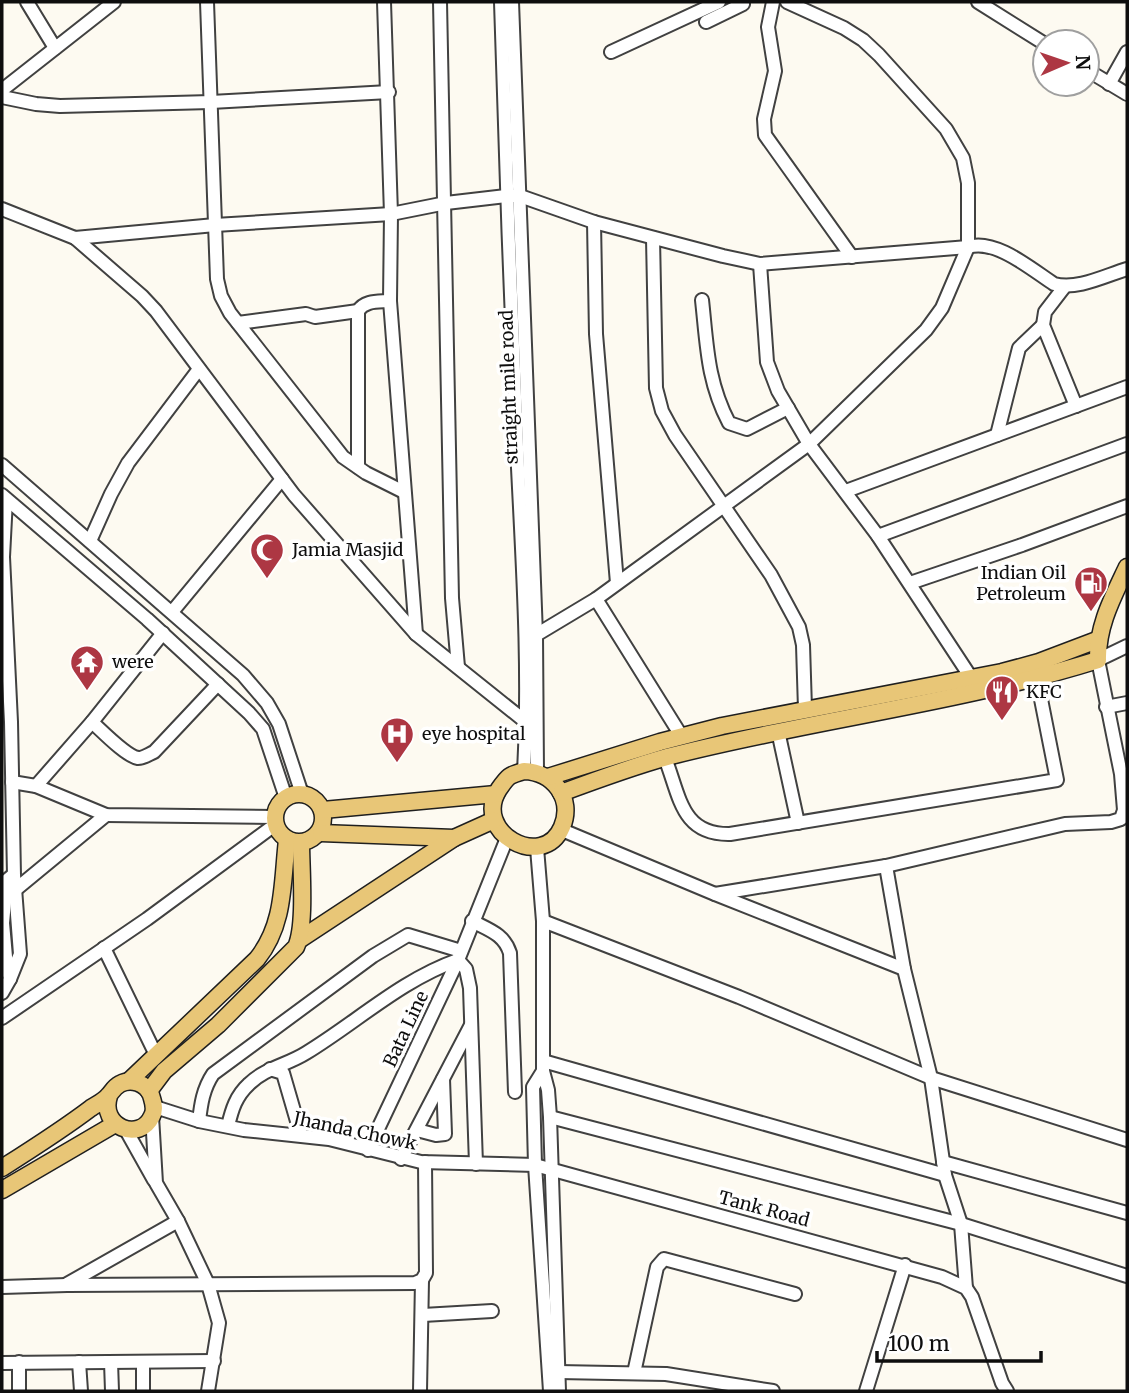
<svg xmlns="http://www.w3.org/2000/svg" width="1129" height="1393" font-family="Merriweather,serif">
<rect width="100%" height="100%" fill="#fdfaf1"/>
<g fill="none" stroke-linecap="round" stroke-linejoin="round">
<g stroke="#414141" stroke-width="16">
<g id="minor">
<polyline points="27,2 55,48"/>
<polyline points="207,2 217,279 221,296 230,313 343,457 366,473 404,492"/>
<polyline points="384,2 391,214 390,301 416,634"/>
<polyline points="440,2 452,598 458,667"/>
<path d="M501,2C505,150 511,299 517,447C522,555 530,663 524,771"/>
<polyline points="512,2 536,635 537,772"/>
<polyline points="773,2 768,27 775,71 764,119 765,135 852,257"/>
<polyline points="978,2 1045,44"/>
<polyline points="706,22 743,4"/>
<polyline points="611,52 719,2"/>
<polyline points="1087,70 1127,94"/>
<polyline points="1109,84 1127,52"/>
<polyline points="2,90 114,2"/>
<polyline points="2,97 36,104 60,106 211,102 389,92"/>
<path d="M2,209L75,238L215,225L391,214L446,203L506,196H520L594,222L723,256L760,264L968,247C995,238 1031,269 1054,284C1078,290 1104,276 1127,269"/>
<polyline points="594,222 596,334 617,583"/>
<polyline points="75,238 142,296 156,311 294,495 416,634 526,722"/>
<polyline points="653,238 656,388 662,411 675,435 771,575 799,627 803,645 805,709"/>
<polyline points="760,264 767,362 778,391 809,444 878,536 970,676"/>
<polyline points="1065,286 1045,312 1043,325 1076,406"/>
<path d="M702,300C707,345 707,381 729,423L747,429L788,408"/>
<polyline points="238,323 306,314 315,317 358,311"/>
<polyline points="997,435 1019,348 1043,325"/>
<polyline points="2,465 243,675 267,703 279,724 302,794"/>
<path d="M358,467V311C365,300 378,302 390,301"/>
<polyline points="846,491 1127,387"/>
<polyline points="2,495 147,619 249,713 263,729 286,798"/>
<polyline points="878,536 1127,444"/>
<polyline points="90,541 111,494 128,463 199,369"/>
<polyline points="910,583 1022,545 1127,506"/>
<polyline points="596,599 682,737"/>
<polyline points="172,612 282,479"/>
<polyline points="536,635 596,599 809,444 926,330 942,308 968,247 968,183 963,158 946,129 879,55 863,40 844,28 787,2"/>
<polyline points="1106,707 1127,703"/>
<path d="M92,722C102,731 126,756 138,758C144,758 149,754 154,752L218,684"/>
<polyline points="778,731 798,823"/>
<path d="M665,758C680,796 681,835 730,834L1057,780L1037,679"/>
<polyline points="12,782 36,786 106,815 275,817"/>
<polyline points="36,786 92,722 163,633"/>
<polyline points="562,830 715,894 904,969"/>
<polyline points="537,848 543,921 543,1071 548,1090 550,1117 559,1391"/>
<polyline points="886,866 904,969 931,1078 945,1175 961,1224 966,1288"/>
<polyline points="15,890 106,815"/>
<polyline points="715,894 886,866 1065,824 1111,822 1121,819 1124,810 1121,774 1098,660 1127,646"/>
<path d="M472,921C489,930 504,934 510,953L515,1092"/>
<polyline points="543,921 739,997 931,1078 1127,1140"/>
<polyline points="104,948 156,1055"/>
<polyline points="10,979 7,968 3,923 7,880 13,875"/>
<polyline points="2,993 10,979 20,954 14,875 11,722 3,557 6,499"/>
<polyline points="2,1018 147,919 276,824"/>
<polyline points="543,1061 945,1175"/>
<polyline points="270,1069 283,1073 301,1135"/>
<polyline points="543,1071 533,1087 535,1165 550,1391"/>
<polyline points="155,1107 199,1121 244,1130 329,1139 421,1162 535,1165 942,1277 966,1288 972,1297 1002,1383 1007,1391"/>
<polyline points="152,1116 156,1183 178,1221 208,1284 219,1323 208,1391"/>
<polyline points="550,1117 961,1224 1127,1276"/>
<path d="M199,1121C201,1104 203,1089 213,1074L373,956L408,935L461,951"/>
<path d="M228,1126C232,1109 236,1096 249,1084C265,1068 287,1065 306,1053C357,1022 401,980 458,960L466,969L470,988L476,1164"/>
<polyline points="126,1130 154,1180"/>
<polyline points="417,1130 436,1135 445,1134 443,1079"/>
<polyline points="368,1150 458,960 507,838"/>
<polyline points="401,1159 471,1025"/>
<polyline points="943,1162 1127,1213"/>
<polyline points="67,1284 178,1221"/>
<polyline points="2,1287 67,1285 415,1283 422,1280 426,1273 425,1162"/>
<polyline points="423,1315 492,1311"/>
<polyline points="79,1362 81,1391"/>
<polyline points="111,1362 112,1391"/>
<polyline points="143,1362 143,1391"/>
<polyline points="2,1363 214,1361"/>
<polyline points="558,1372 666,1374 773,1391"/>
<polyline points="634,1373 657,1267 664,1259 795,1294"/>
<polyline points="19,1391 19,1362"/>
<polyline points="420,1391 422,1280"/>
<polyline points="866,1391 905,1265"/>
</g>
</g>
<g stroke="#1f1f1f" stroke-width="19">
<g id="major">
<path d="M524,771C553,772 574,798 562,827C543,872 471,832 499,789C508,776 509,775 524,771Z"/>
<polyline points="548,777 660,742 722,726 1002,672 1039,662 1097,640"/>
<path d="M561,793C596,780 631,767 667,757C810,720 957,704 1098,660C1097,626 1113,597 1127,567"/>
<circle cx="299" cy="818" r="24"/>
<polyline points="323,810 496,794"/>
<polyline points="321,833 454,838 494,820"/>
<polyline points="299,940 454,838"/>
<path d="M129,1081L257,959C285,924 282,883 287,840"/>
<path d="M149,1091L164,1071L218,1025L296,947C306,925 301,869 301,843"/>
<path d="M2,1168C32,1149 62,1130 91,1108C97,1104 104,1101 108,1096C112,1092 114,1087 120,1084C131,1078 146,1083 151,1095C153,1102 156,1109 152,1116C140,1143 99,1127 109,1096"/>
<polyline points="2,1190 115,1124"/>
</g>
</g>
<use href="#minor" stroke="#fff" stroke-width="12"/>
<use href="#major" stroke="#e8c677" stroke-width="16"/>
</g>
<defs>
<g id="mosque-pin" transform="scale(1.75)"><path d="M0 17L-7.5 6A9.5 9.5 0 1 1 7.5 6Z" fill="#ad3743" stroke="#fff"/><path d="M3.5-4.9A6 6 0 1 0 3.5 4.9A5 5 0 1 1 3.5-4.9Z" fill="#fff"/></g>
<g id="fuel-pin" transform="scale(1.75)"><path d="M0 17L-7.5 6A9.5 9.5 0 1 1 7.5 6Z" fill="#ad3743" stroke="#fff"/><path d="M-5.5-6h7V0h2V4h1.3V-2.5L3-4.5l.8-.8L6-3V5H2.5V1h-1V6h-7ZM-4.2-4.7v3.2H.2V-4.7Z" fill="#fff"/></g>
<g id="temple-pin" transform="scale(1.75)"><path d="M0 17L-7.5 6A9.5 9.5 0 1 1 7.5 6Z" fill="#ad3743" stroke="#fff"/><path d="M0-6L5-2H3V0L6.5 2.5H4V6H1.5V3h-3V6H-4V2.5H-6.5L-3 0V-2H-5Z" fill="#fff"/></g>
<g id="restaurant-pin" transform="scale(1.75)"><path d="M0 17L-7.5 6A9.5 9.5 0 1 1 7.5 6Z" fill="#ad3743" stroke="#fff"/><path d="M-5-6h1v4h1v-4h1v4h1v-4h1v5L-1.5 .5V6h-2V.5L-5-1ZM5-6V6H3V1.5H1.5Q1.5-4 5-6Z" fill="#fff"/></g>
<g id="hospital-pin" transform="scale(1.75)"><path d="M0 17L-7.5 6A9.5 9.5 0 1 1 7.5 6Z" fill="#ad3743" stroke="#fff"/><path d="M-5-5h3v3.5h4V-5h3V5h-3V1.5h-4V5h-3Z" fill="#fff"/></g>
</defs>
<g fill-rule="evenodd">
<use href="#mosque-pin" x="267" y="550"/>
<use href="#fuel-pin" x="1091" y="583"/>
<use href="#temple-pin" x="87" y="662"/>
<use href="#restaurant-pin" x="1002" y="692"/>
<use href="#hospital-pin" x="397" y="734"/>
</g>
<g text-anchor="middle" stroke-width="7" stroke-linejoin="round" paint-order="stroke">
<g font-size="18" fill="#0e0e0e" stroke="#fff">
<text transform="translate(509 387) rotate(-92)" y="6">straight mile road</text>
<text transform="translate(406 1029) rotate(-65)" y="6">Bata Line</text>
<text transform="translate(355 1131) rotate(12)" y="6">Jhanda Chowk</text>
<text transform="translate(764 1209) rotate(15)" y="6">Tank Road</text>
</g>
<g font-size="18" fill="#0e0e0e" stroke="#fff" text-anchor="start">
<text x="292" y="556">Jamia Masjid</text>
<text x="1066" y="579" text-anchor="end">Indian Oil<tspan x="1066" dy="21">Petroleum</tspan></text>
<text x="112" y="668">were</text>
<text x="1026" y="698">KFC</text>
<text x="422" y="740">eye hospital</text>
</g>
</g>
<rect width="1129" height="1393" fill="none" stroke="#0e0e0e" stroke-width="7"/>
<g transform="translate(1066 63) rotate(88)"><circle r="33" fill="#ffffff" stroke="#9f9f9f" stroke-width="2"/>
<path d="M0-5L12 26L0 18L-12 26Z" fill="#ad3743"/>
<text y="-10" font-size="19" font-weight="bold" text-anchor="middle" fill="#0e0e0e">N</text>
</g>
<path d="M877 1351v10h164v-10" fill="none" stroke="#0e0e0e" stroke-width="3.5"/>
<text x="888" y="1351" font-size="21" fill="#0e0e0e" stroke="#ffffff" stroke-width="5" paint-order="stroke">100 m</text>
</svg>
